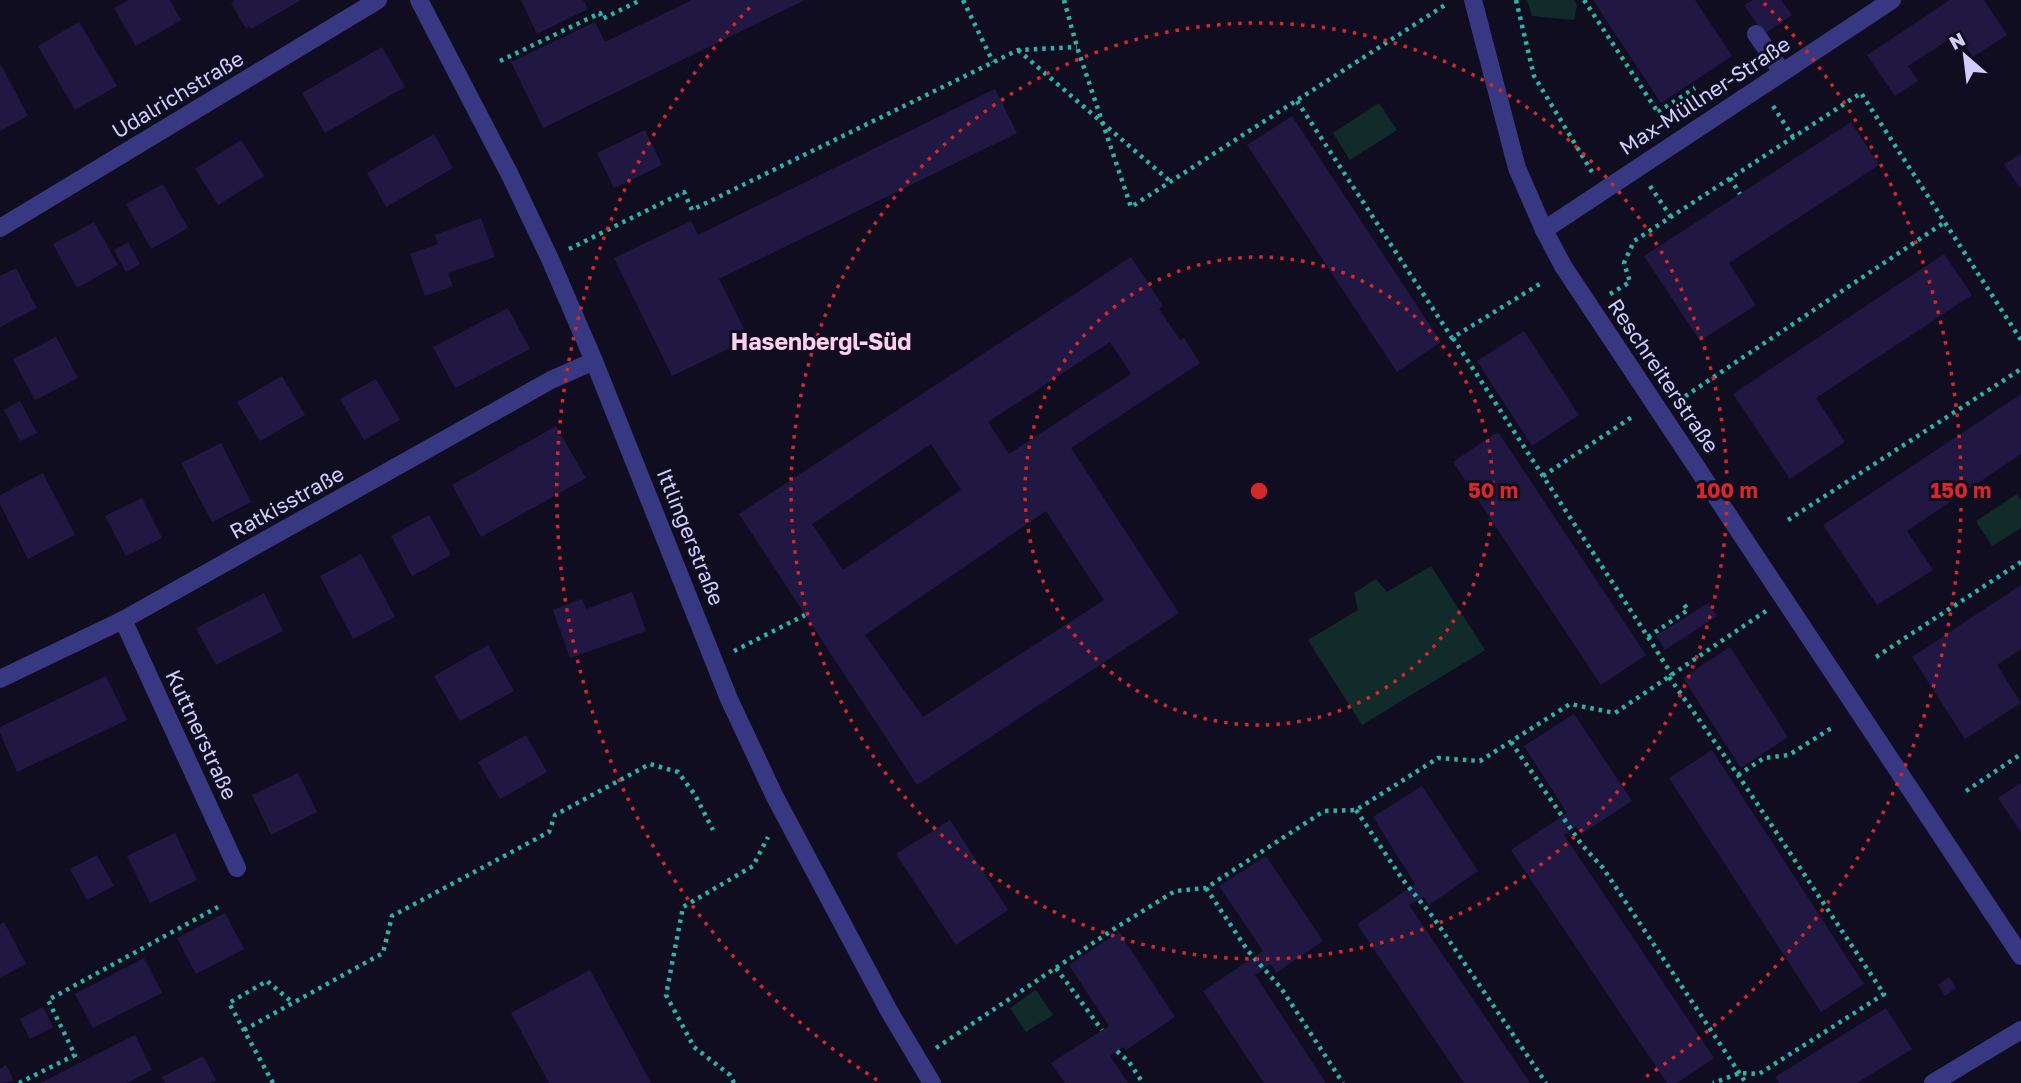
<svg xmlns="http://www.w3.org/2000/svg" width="2021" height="1083" font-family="'Golos Text',sans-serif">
<rect width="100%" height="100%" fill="#100d21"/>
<g fill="#102b29">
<polygon points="1527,0 1574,0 1577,5 1574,20 1532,16"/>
<polygon points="1379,103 1397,130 1350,160 1333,133"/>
<polygon points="2017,494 2021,501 2021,528 1992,546 1976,521"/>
<polygon points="1431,566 1485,650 1362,725 1308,640 1358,610 1354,593 1376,579 1387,592"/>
<polygon points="1036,990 1053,1015 1026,1032 1010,1008"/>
</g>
<g fill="#201842" fill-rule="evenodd">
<polygon points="129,0 170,0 181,20 136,46 114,8"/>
<polygon points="235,0 301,0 251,29 249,26 246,29 231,3"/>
<polygon points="521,0 583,0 588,9 537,34"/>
<polygon points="692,0 805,0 543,128 511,62 595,22 605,42"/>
<polygon points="1593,0 1695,0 1732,56 1661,103"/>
<polygon points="1753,0 1781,0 1792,15 1764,34 1744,5"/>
<polygon points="1950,0 1984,0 2007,35 1973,57 1957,34 1908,66 1918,81 1895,96 1867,55"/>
<polygon points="79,22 117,86 75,110 38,46"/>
<polygon points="382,47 405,87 325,133 302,93"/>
<polygon points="0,63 28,116 0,131"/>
<polygon points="995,89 1017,133 719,279 749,339 672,376 614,258 691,221 698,235"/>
<polygon points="1292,116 1441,342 1397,372 1247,145"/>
<polygon points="1851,122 1879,165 1729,263 1756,305 1700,341 1644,256"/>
<polygon points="645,130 662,165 614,188 597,153"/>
<polygon points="434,134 453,168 386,207 367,173"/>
<polygon points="241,140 264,176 218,205 195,169"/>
<polygon points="2021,154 2021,189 2004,164"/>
<polygon points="163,184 188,228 151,249 126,204"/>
<polygon points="481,218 495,257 448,273 453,286 425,296 410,254 438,244 435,235"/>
<polygon points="94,222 118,265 77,288 53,244"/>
<polygon points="128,242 140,264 126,272 114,250"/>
<polygon points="1944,254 1972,295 1816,398 1845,442 1790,479 1733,394"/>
<path d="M1131,257L1163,306L1159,309L1180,340L1184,338L1200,363L1071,448L1179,613L917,785L739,514ZM1110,342L1131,374L1009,454L988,422ZM931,444L961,490L843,570L812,524ZM1046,511L1104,600L923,717L865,635Z"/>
<polygon points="16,268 37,308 0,327 0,276"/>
<polygon points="508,308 530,349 455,388 433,347"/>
<polygon points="1524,331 1579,415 1532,446 1477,361"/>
<polygon points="56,337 78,378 35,400 13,359"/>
<polygon points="282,376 305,415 260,441 237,402"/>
<polygon points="376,379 400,420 364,440 340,399"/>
<polygon points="2021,394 2021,454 1907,531 1933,570 1877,605 1823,525"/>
<polygon points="20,401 37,433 20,441 4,410"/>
<polygon points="556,426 586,478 481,537 452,485"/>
<polygon points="1498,432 1646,655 1601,685 1453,462"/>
<polygon points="221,443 251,502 212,522 181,463"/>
<polygon points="43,473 75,535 28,559 0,504 0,495"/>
<polygon points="142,498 162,538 126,556 105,516"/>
<polygon points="429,515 451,555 412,576 391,536"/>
<polygon points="361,554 395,617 353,639 320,576"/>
<polygon points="2021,585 2021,649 1997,665 2021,703 1965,739 1912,657"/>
<polygon points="632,592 646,631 570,658 553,610 582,599 586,609"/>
<polygon points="264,593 283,631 216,665 196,628"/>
<polygon points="1708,603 1717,616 1665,650 1656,636"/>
<polygon points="488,645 514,691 460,721 434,676"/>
<polygon points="1730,647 1788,737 1741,768 1683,678"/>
<polygon points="106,676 127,720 17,772 0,733 0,727"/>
<polygon points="1574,714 1632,801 1581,834 1576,827 1564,835 1714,1058 1677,1083 1667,1083 1511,850 1567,813 1524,746"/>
<polygon points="526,735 547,772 500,799 478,762"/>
<polygon points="1712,750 1864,984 1821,1012 1669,778"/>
<polygon points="298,773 317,812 271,835 252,795"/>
<polygon points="2021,783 2021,832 1998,798"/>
<polygon points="1422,786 1478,871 1429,905 1424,897 1409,905 1530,1083 1464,1083 1357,924 1415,884 1373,817"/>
<polygon points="950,820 1008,910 956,945 896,854"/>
<polygon points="175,833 197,880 150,903 127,856"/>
<polygon points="97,855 114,886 87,900 70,869"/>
<polygon points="1266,856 1323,941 1276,973 1271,964 1255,975 1326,1083 1264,1083 1203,991 1263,951 1219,886"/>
<polygon points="225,913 244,949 196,974 177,938"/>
<polygon points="4,922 26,964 0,978 0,924"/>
<polygon points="1119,932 1175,1017 1126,1050 1123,1047 1110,1056 1128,1083 1065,1083 1051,1063 1109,1026 1069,965"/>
<polygon points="144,958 162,993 93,1028 75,994"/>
<polygon points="590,970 651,1083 549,1083 511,1013"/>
<polygon points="1949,977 1956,988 1945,996 1938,985"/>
<polygon points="43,1007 53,1027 30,1039 20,1019"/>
<polygon points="1886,1008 1912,1049 1857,1083 1779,1083 1775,1077"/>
<polygon points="135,1035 152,1070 127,1083 40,1083"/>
<polygon points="203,1056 216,1080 210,1083 165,1083 162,1077"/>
<polygon points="6,1065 14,1081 0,1083 0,1069"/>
</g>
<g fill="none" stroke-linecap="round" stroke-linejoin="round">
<g stroke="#2cb4a9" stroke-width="4.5" stroke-dasharray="3.5 5" stroke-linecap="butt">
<polyline points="963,0 993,62"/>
<polyline points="1064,0 1077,47 1131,207 1445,5"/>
<polyline points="1516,0 1534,76 1592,172"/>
<polyline points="1584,0 1665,123"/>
<polyline points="1018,50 1171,182"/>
<polyline points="500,61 600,13 602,19 641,0"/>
<polyline points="1297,101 1452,338 1543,282"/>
<polyline points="1773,106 1793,137"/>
<polyline points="1658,112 1695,88"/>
<polyline points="1730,178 1740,194"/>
<polyline points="1650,186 1671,217"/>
<polyline points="569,249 684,192 692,210 1018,50 1077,47"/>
<polyline points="1610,294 1630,282 1624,263 1634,241 1861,93 2021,340"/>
<polyline points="1453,338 1648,637 1688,610 1683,603"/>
<polyline points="1678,401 1945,222"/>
<polyline points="1543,476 1635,415"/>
<polyline points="1788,520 2021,369"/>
<polyline points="1648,637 1672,675"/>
<polyline points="734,651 805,615"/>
<polyline points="1876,657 2021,562"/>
<polyline points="1669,677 1738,775 1884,994 1759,1074 1740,1073 1713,1083"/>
<polyline points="1511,742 1582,845 1603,868 1746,1083"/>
<polyline points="1738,775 1764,758 1789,755 1833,727"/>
<polyline points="1966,791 2021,754"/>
<polyline points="1356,810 1403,880 1433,917 1546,1083"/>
<polyline points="1206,888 1248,951 1281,988 1343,1083"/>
<polyline points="1056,968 1102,1030"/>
<polyline points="244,1030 383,953 392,916 549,832 555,815 650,764 678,772 695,795 713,830"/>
<polyline points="936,1048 1117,927 1175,891 1206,888 1324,811 1356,810 1438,758 1480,761 1570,704 1615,713 1766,611"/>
<polyline points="1117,1051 1129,1062 1143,1083"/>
<polyline points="19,1083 75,1055 48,1000 218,907"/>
<polyline points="273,1083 229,1003 267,981 293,1003"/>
<polyline points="734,1083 730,1075 694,1047 666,995 683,907 753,866 768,837"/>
</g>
<g stroke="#383781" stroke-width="18">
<polyline points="419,0 510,175 550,259 594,361 729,699 775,797 889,1011 932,1083"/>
<polyline points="1473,0 1517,168 1544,230 1563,266 2021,956"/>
<polyline points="1756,34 1782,72"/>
<polyline points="0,228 378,0"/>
<polyline points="1544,230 1892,0"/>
<polyline points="123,620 237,868"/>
<polyline points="0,679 123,620 551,380 594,361"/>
<polyline points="1933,1083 2021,1030"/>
</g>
</g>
<g fill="none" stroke="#d62828" stroke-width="3.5" stroke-dasharray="3.5 7">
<circle cx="1259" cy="491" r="234"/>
<circle cx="1259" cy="491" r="468"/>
<path d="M877 1080A702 702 0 0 1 754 3M1764 3A702 702 0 0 1 1641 1080"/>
</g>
<g text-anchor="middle" stroke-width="6" stroke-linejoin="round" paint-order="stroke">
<g font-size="21" fill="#d1cdff" stroke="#100d21">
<text transform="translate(178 95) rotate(-31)" y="7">Udalrichstraße</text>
<text transform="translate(1705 96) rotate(-33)" y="7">Max-Müllner-Straße</text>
<text transform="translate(1663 376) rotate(56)" y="7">Reschreiterstraße</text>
<text transform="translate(287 503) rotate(-29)" y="7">Ratkisstraße</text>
<text transform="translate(690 537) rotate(68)" y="7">Ittlingerstraße</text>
<text transform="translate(201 735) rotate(65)" y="7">Kuttnerstraße</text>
</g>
<g font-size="23" font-weight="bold" fill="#ffcfee" stroke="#100d21">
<text x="821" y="350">Hasenbergl-Süd</text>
</g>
</g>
<circle cx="1259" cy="491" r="10" fill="#d62828" stroke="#100d21" stroke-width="3.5"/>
<g font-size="21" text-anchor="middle" font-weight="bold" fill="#d62828" stroke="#100d21" stroke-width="6" stroke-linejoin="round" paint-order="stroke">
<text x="1493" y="498">50 m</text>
<text x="1727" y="498">100 m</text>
<text x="1961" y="498">150 m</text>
</g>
<g transform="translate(1965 56) rotate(332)" stroke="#100d21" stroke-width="5" paint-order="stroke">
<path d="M0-5L12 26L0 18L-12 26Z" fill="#d1cdff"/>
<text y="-10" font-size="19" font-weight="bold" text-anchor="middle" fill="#d1cdff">N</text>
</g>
</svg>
